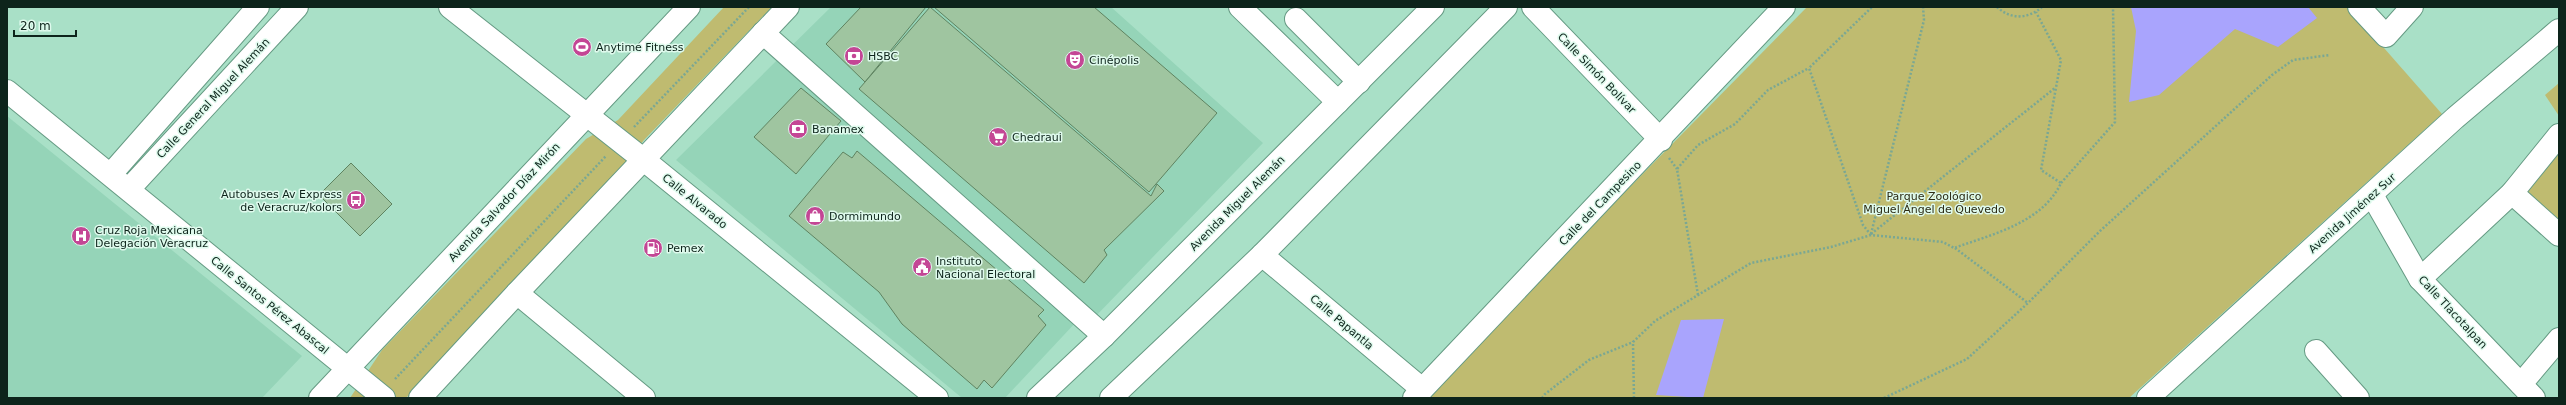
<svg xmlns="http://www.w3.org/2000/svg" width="2566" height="405" font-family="'DejaVu Sans',sans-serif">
<rect width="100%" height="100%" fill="#a9e0c7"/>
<g fill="#95d4b8">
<polygon points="831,7 1111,7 1263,143 1094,318 1077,321 1005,398 962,398 676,160"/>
<polygon points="7,116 302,356 262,398 7,398"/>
</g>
<g fill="#bfbb70">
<polygon points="724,7 772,7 644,140 621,169 422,387 405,398 350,398 382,350 586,139 618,120"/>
<polygon points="1807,7 2348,7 2442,114 2129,398 1426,398 1559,259"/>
<polygon points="2559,83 2559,116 2545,95"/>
<polygon points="2559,125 2559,238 2509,186"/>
</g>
<g fill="#a9a4fd">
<polygon points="2131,7 2308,7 2317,18 2278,47 2235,29 2159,95 2129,102 2136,31"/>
<polygon points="1724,319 1703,398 1656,395 1681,320"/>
</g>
<g fill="#9fc5a0" stroke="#5f8360">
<polygon points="861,7 926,7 865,82 826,44"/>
<polygon points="930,7 1151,196 1157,184 1164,191 1104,250 1107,255 1084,283 859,89"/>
<polygon points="934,7 1094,7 1217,113 1149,192"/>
<polygon points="801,88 841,121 796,174 754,137"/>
<polygon points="857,151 1044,310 1038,316 1046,325 992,388 984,380 977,389 902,324 879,292 789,216 843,152 852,158"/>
<polygon points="351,163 392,204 360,236 319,195"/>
</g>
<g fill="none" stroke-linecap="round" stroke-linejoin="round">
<g stroke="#659a83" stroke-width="24">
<g id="minor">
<polyline points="450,7 644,160 937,398"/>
<polyline points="1240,7 1338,102"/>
<polyline points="1533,7 1661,140"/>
<polyline points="2359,7 2386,36 2412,7"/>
<polyline points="1296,19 1359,82"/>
<polyline points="763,33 1104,336"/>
<polyline points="7,91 384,398"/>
<polyline points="111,174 258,7"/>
<polyline points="129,189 297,7"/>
<polyline points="2512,193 2559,235"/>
<polyline points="2372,195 2420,279 2534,398"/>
<polyline points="1262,255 1422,389"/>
<polyline points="2420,279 2512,193 2559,135"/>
<polyline points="517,293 644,398"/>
<polyline points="2316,351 2358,398"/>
<polyline points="2521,384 2559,339"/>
<polyline points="1414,398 1784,7"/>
<polyline points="2148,398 2455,118 2559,30"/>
</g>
</g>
<g stroke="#659a83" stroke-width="24">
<g id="major">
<polyline points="320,398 689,7"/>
<polyline points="420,398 517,293 788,7"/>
<polyline points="1038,398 1104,336 1433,7"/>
<polyline points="1111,398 1262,255 1506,7"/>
</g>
</g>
<g stroke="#7aa793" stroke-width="2.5" stroke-dasharray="2 2" stroke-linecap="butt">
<path d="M1997,7C2011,20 2028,19 2042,7"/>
<polyline points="634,127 749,7"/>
<polyline points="1669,158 1677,169"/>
<polyline points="2061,183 2115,122 2113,7"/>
<polyline points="1871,234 2055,88"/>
<polyline points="1871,234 1924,20 1923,7"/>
<polyline points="1871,235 1863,225 1809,68 1872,7"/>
<polyline points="1955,248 2028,303"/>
<polyline points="1698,295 1677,169 1698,145 1735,124 1768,90 1809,68"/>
<polyline points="395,379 606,156"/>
<polyline points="1542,398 1545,394 1589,360 1633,342"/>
<path d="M1634,398L1633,342L1655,321L1751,263L1831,247L1871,235L1943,242L1954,248C1993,234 2042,223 2061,183L2041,170L2061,60L2036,12"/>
<polyline points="1884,398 1967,359 2028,303 2100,231 2272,75 2293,60 2330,55"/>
</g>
<use href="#minor" stroke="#fff" stroke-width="22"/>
<use href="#major" stroke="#fff" stroke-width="22"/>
</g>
<defs>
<g id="stadium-disc" transform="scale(1)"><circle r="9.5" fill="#c44695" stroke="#dffaed"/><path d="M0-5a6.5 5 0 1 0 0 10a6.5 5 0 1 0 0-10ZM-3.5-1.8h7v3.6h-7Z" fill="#fff"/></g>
<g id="bank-disc" transform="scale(1)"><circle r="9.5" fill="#c44695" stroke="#dffaed"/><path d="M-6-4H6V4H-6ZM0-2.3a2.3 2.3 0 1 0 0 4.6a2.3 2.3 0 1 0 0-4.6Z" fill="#fff"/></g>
<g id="theatre-disc" transform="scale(1)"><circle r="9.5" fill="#c44695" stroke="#dffaed"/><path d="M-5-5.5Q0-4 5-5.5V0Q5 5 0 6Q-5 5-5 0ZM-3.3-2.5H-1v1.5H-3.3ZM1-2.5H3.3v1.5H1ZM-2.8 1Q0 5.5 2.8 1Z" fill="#fff"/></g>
<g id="supermarket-disc" transform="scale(1)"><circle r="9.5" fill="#c44695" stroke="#dffaed"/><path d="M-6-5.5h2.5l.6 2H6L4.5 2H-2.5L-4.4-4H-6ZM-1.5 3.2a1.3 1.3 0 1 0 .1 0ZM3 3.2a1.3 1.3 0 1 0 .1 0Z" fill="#fff"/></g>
<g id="bus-disc" transform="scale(1)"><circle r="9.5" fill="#c44695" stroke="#dffaed"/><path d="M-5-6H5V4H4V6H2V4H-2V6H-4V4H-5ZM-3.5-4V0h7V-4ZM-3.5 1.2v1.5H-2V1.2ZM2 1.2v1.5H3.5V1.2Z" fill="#fff"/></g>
<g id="shop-disc" transform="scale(1)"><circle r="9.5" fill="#c44695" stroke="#dffaed"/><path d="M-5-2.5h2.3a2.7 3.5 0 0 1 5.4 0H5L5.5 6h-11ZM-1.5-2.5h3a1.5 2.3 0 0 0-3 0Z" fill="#fff"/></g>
<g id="hospital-disc" transform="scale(1)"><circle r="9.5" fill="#c44695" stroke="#dffaed"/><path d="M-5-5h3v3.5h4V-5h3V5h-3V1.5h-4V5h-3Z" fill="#fff"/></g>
<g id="fuel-disc" transform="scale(1)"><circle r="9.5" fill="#c44695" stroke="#dffaed"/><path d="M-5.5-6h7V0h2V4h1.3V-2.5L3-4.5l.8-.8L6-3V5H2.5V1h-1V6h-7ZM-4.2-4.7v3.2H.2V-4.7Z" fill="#fff"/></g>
<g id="civic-disc" transform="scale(1)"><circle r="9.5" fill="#c44695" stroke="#dffaed"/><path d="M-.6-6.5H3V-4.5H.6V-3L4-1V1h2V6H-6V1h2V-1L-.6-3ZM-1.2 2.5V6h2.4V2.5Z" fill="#fff"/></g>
</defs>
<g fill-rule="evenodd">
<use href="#stadium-disc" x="582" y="47"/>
<use href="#bank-disc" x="854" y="56"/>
<use href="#theatre-disc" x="1075" y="60"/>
<use href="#bank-disc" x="798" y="129"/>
<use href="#supermarket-disc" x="998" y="137"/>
<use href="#bus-disc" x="356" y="200"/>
<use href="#shop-disc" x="815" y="216"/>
<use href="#hospital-disc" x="81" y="236"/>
<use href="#fuel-disc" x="653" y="248"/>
<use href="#civic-disc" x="922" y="267"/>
</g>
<g text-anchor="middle" stroke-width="3" stroke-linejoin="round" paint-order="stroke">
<g font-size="11" fill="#0d241b" stroke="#dffaed" text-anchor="start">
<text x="596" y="51">Anytime Fitness</text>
<text x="868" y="60">HSBC</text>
<text x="1089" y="64">Cinépolis</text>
<text x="812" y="133">Banamex</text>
<text x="1012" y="141">Chedraui</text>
<text x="342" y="198" text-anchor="end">Autobuses Av Express<tspan x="342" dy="13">de Veracruz/kolors</tspan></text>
<text x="829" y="220">Dormimundo</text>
<text x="95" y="234">Cruz Roja Mexicana<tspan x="95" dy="13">Delegación Veracruz</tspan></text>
<text x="667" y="252">Pemex</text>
<text x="936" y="265">Instituto<tspan x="936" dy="13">Nacional Electoral</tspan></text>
</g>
<g font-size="11" fill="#0d241b" stroke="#dffaed">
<text transform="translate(1597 73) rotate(46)" y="4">Calle Simón Bolívar</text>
<text transform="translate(213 98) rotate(-47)" y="4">Calle General Miguel Alemán</text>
<text transform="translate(695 201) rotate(39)" y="4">Calle Alvarado</text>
<text transform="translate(504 202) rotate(-47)" y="4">Avenida Salvador Díaz Mirón</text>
<text transform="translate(1237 203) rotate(-45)" y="4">Avenida Miguel Alemán</text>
<text transform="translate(1600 203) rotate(-46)" y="4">Calle del Campesino</text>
<text transform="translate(2352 213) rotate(-42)" y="4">Avenida Jiménez Sur</text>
<text transform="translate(270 305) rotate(39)" y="4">Calle Santos Pérez Abascal</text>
<text transform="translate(2453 312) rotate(47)" y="4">Calle Tlacotalpan</text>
<text transform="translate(1342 322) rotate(40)" y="4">Calle Papantla</text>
</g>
<g font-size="11" fill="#2c2b14" stroke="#dffaed">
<text x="1934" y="200">Parque Zoológico<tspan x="1934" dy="13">Miguel Ángel de Quevedo</tspan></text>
</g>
</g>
<rect width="2566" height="405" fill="none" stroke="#0d241b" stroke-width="16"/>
<path d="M14 30v6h62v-6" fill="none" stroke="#0d241b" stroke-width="2"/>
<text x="20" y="30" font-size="12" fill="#0d241b" stroke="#dffaed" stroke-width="3" paint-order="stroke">20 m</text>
</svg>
